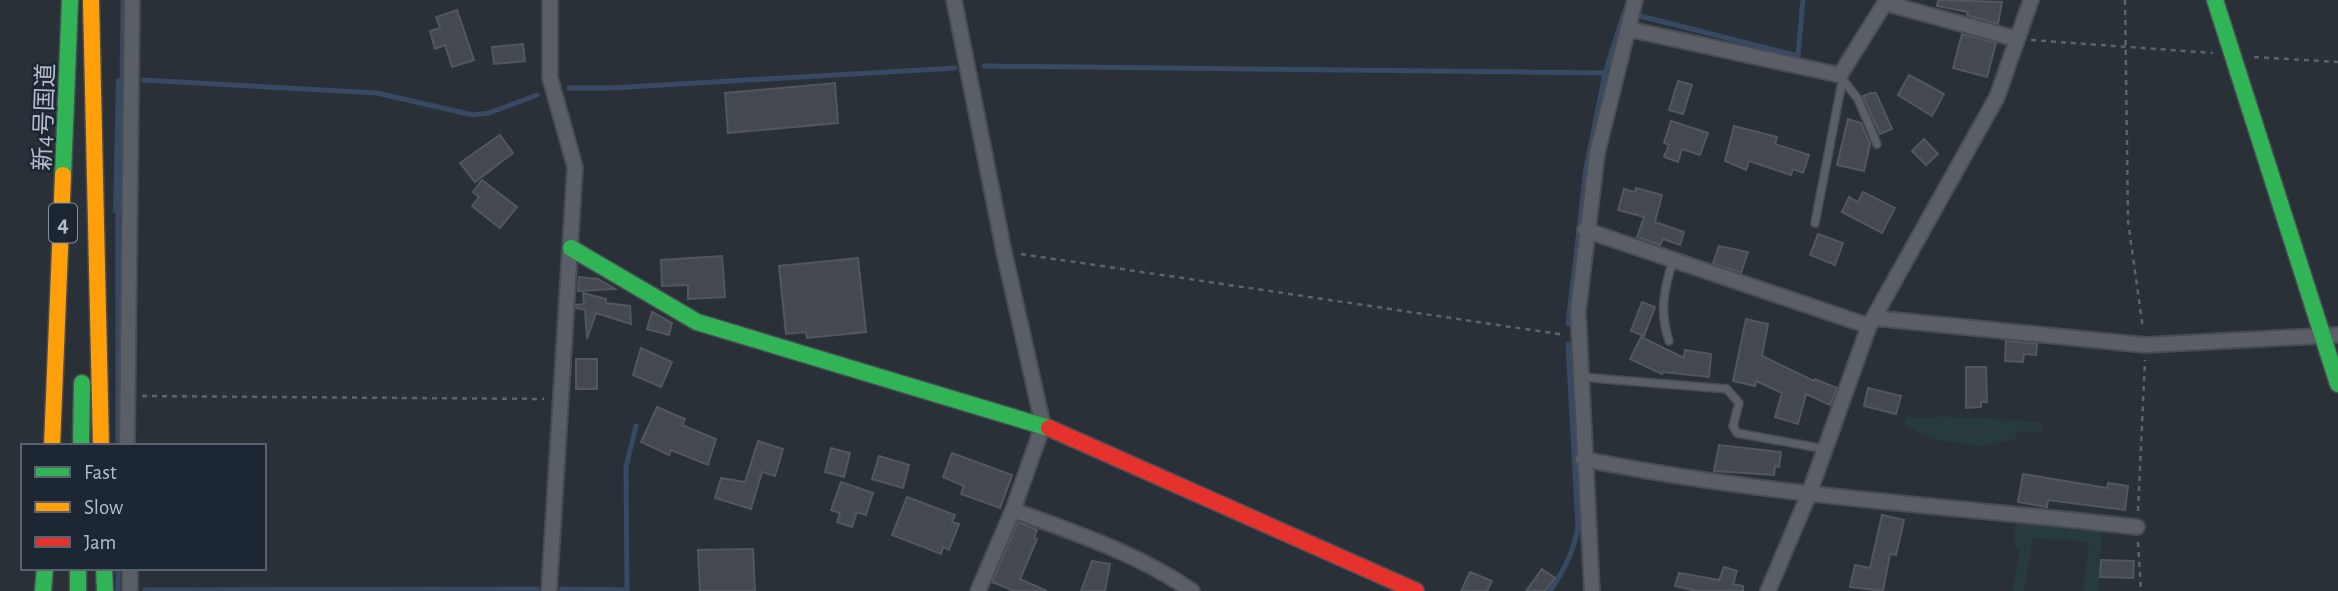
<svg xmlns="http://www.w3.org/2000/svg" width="2338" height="591" font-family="'Alegreya Sans','Noto Sans JP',sans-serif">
<rect width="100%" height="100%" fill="#2a3038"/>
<g fill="#273a3e">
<polygon points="1940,416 2043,422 2042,432 2017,431 2015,439 1983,446 1934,440 1905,426 1906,417 1933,419"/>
<polygon points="2015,521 2102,531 2098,591 2083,591 2089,542 2033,538 2024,591 2013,591 2020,549 2015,547"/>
</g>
<polygon fill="#384963" points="126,76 124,213 113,213 116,79"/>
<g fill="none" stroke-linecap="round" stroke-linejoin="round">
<g stroke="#384963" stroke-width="5">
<polyline points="1640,16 1798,56 1803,0"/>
<polyline points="984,66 1605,73 1624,13"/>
<polyline points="143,80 377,93 473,115 489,113 537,95"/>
<polyline points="122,82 123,0"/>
<polyline points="569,88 611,88 955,68"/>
<polyline points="1568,324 1586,168 1605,73"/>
<polyline points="118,446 118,207"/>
<polyline points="561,589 627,590 626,467 636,426"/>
<polyline points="145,590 537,589"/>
<polyline points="118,591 118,568"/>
<path d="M1550,591C1564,571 1574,551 1578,527L1568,344"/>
</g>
</g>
<g fill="#444950" stroke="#52575f" stroke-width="2">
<polygon points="1938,0 2002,2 1998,24 1967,15 1968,12 1937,6"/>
<polygon points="457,10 474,60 452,67 445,45 435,49 430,31 440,28 436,17"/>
<polygon points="1962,34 1996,43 1987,77 1953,68"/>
<polygon points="523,44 525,61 494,64 492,47"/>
<polygon points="1909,75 1944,94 1932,116 1898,95"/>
<polygon points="1678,81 1692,85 1683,114 1669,110"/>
<polygon points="835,83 838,123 728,133 725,93"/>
<polygon points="1871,93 1876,93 1892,129 1880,134 1863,96"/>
<polygon points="1848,119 1861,123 1870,144 1864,171 1837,165"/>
<polygon points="1671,121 1708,133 1700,155 1682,149 1678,162 1664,157 1669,145 1664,143"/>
<polygon points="1734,126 1777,137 1775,144 1809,155 1803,173 1793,169 1791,175 1749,161 1746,170 1725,161"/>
<polygon points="500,135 513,153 475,182 460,163"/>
<polygon points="1924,139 1938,154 1926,165 1912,151"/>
<polygon points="482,180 517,207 500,228 472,206 479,197 473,192"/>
<polygon points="1636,188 1662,195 1655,222 1684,232 1680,245 1663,239 1660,245 1637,237 1644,217 1618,210 1624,189 1635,192"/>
<polygon points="1863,192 1895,208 1882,233 1842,212 1849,197 1858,202"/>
<polygon points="1818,234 1843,243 1835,265 1810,255"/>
<polygon points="1719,246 1748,252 1741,273 1713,263"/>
<polygon points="722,256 725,297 688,299 688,285 662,286 661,260"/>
<polygon points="858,258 866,332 807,338 806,332 786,334 779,266"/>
<polygon points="579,277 598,279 615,289 578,291"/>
<polygon points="583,293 606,299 606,303 630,306 631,324 596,313 587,339 585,310 576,308 576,305 584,304"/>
<polygon points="1642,302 1655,307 1644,336 1631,331"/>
<polygon points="652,312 672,323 669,335 647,329"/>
<polygon points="1746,319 1768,324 1762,356 1814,381 1815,379 1837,388 1830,405 1806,394 1798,424 1775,417 1782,393 1756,381 1755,386 1733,381"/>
<polygon points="1641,337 1684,358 1685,350 1711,354 1709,377 1663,372 1662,374 1630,359"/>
<polygon points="2006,341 2037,344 2036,355 2024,354 2023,362 2005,361"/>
<polygon points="641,348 672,362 661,387 633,375"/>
<rect x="576" y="359" width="21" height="30"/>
<polygon points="1966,367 1986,367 1987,402 1981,402 1981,407 1966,408"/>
<polygon points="1868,388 1901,396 1896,414 1864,406"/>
<polygon points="657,407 685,419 682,425 716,439 708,465 671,450 669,455 641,442"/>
<polygon points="758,441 783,449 775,476 762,472 751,509 715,498 721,478 745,482"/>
<polygon points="1719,445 1781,452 1779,467 1775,466 1774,475 1714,471"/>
<polygon points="831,448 850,453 844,477 825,472"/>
<polygon points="952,453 1012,475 1000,508 961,494 964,486 943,477"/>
<polygon points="879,456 909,465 903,488 872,479"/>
<polygon points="2023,474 2107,488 2108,483 2128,486 2125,510 2048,500 2047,507 2018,502"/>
<polygon points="841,482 873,493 866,515 857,512 852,527 837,522 840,513 831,510"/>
<polygon points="907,497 955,515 952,522 959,524 949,550 943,547 941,554 892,535"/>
<polygon points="1882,515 1904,520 1896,555 1890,554 1883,591 1850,587 1855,565 1870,568"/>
<polygon points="1018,522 1037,530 1034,538 1037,539 1020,579 1047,591 1014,591 992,582"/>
<polygon points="753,549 755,591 700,591 698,550"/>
<polygon points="2101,560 2134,561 2133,578 2100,577"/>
<polygon points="1092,561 1110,564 1105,591 1081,591"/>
<polygon points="1724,567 1737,571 1733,584 1743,586 1743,591 1696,591 1675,586 1679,573 1719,580"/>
<polygon points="1542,569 1555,578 1545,591 1526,591"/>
<polygon points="1470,572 1492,581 1487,591 1461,591"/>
</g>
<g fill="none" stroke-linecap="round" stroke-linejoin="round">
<g stroke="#484c53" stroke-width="10">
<g id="lane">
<polyline points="1840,76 1858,99 1877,144"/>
<polyline points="1815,223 1842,82 1840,75"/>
<path d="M1669,341C1659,311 1664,290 1673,260"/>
<polyline points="1580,377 1727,389 1739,403 1733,426 1737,433 1825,449"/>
</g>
</g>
<g stroke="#484c53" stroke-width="18">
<g id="street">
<polyline points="954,0 1004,252 1043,425 1013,510 978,591"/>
<polyline points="1628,29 1840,75 1885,3 2017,39"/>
<polyline points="1585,230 1869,326"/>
<polyline points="1874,318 2145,345 2338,335"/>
<polyline points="127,446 132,0"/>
<path d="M1583,459C1766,496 1952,506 2137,527"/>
<path d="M1013,510C1075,533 1137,553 1192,591"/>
<polyline points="130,568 130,591"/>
<polyline points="549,591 575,167 550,78 550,0"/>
<polyline points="1592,591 1578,312 1597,154 1635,0"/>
<polyline points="1768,591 1809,494 1869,326 1997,97 2031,0"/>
</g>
</g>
<g stroke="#484c53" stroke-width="19">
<g id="fast">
<polyline points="2215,0 2338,384"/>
<polyline points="63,175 70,0"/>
<polyline points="571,248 697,322 1049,428"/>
<polyline points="81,446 82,383"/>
<polyline points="78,568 78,591"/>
<polyline points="104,568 105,591"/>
<polyline points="43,591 45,568"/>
</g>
</g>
<g stroke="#484c53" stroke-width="19">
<g id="slow">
<polyline points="91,0 101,446"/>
<polyline points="52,446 63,175"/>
</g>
</g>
<g stroke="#484c53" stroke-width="19">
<polyline id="jam" points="1049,428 1416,591"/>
</g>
<g stroke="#5d636a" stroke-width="2.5" stroke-dasharray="5 5" stroke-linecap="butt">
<polyline points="2125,0 2128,221 2143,329"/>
<polyline points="2031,40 2213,53"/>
<polyline points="2254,57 2338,62"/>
<polyline points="1021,254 1565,335"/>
<polyline points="142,396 544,399"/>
<polyline points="2138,511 2145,360"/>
<polyline points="2138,542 2141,591"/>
</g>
<use href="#lane" stroke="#5a5e66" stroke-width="7"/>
<use href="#street" stroke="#5a5e66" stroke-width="14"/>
<use href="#fast" stroke="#30b455" stroke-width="16"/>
<use href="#slow" stroke="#ff9f0a" stroke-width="16"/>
<use href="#jam" stroke="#e5322d" stroke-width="16"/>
</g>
<g text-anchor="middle" stroke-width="5" stroke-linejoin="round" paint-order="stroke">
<rect fill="#1d2633" stroke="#878f9c" stroke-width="2" x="49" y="203.5" width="28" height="39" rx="5"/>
<g font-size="23" font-weight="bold" fill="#b4bcc9">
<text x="63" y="231">4</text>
</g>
<g font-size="24" fill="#b4bcc9" stroke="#1d2633">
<text transform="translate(44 117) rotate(-88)" y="8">新4号国道</text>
</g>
</g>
<rect x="21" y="444" width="245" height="126" fill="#1d2633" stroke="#59626f" stroke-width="2"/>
<rect x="35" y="467" width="35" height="10" fill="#30b455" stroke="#59626f" stroke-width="2"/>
<text x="84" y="479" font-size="21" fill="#b4bcc9">Fast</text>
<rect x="35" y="502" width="35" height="10" fill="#ff9f0a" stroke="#59626f" stroke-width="2"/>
<text x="84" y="514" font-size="21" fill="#b4bcc9">Slow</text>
<rect x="35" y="537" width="35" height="10" fill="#e5322d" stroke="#59626f" stroke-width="2"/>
<text x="84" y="549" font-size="21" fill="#b4bcc9">Jam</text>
</svg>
